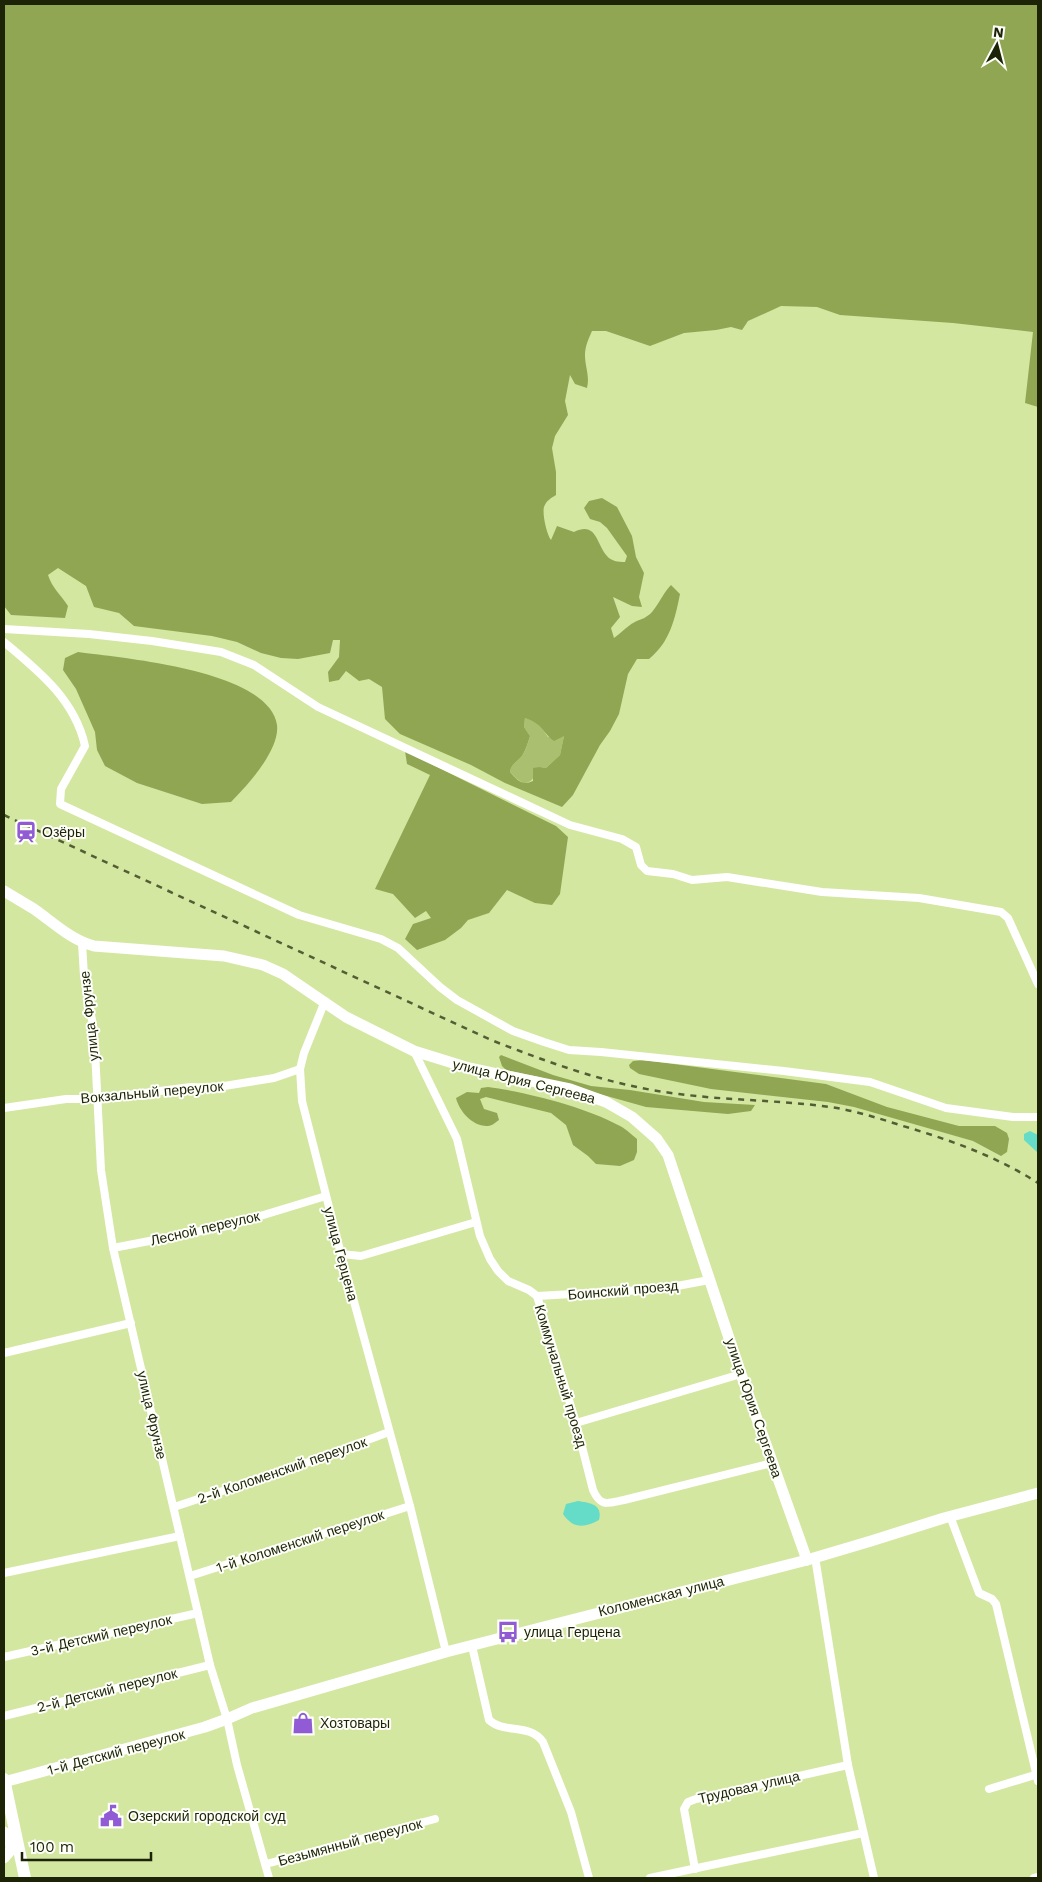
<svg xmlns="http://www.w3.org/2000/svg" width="1042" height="1882" font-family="'Work Sans',sans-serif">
<rect width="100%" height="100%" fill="#d3e7a0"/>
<path fill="#aabf70" d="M525,718L537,722L548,737L564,736L560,755L546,768L540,767C531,785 525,789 510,772C511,764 517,762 522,756C526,750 528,743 530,736L524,727Z"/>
<g fill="#91a653" fill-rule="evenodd">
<path d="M4,4H1038V407L1025,403L1033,332L953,323L840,315L817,307L781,306L748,321L742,330L731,327L716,330L684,333L650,346L606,331H592C589,338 585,346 585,355C585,367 590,376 587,388L575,384L570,375L565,401L568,415L555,436L552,448L556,472V495C551,498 546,501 544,507C542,514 547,535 551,540L557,526L574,532C597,521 596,544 607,556C611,561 618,562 625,562L627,556L607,528L600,522L590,519L584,508L589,501L602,498L617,507L632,536L636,557L644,573L639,597L642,607L632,606L613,597L620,617L611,628L614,638C620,634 624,629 630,625C640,618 647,620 655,608C661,600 664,592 671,585L680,594C675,619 670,642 649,659H637L628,674L619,714L610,731L600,745L573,795L562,807L505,783L471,765L400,734L385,719L382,687L369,679L359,681L346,671L339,680L329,682L328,672L339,657L340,640H333L330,653L298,659L281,658L261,653L237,642L212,636L134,626L119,613L94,607L86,586L58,568L48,575C52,588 61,595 68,606L65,618L11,615L4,606ZM525,718C543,724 541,731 554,741L564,736L560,755L546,768L540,767L533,768V781C522,786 517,780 510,772C511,764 517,762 522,756C526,749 528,743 530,736L524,727Z"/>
<path d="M78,652C122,658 269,670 277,725C280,750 247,786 231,802L202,804L137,783L105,766L97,750L95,732L76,689L63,670L65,658Z"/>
<polygon points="405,751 556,826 568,837 560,894 552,905 535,903 507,890 489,913 468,920 461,928 445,940 417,950 405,939 413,924 431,918 426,911 415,918 393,894 375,889 430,775 407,764"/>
<polygon points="501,1055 553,1075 591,1086 630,1090 704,1102 755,1105 751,1111 728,1114 646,1107 539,1077 506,1070 502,1066 499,1057"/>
<polygon points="643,1060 826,1084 887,1107 959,1126 995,1126 1007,1133 1009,1139 1007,1152 1001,1156 973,1141 854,1107 828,1102 711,1089 639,1074 630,1068 629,1065 633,1061"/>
<path d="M488,1087C526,1092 585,1107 618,1125C625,1128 631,1134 637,1139V1152L634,1160L620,1166L596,1164L588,1156L573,1145L566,1125L551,1113L486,1097L480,1099L484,1109L497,1113L499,1120C496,1122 492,1126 488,1126C473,1127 459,1111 456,1098L467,1092L479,1093L481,1088Z"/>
</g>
<g fill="#64dcc8">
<polygon points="1030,1131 1038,1135 1038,1153 1024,1140 1024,1134"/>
<path d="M578,1501C590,1503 603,1504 599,1520C584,1528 573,1529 563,1514L566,1504Z"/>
</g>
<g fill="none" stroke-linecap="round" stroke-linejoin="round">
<g stroke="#fff" stroke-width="8">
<polyline points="4,629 89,634 152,641 221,652 254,665 318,707 570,825 622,839 636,847 641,865 647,871 673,874 692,880 727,877 822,892 919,898 1001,912 1008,918 1038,984"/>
<path d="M4,642C39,671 75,700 85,746L61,789L60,804L299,915L381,939L398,948L440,987L457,1000L513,1031L544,1042L569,1050L601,1052L784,1071L870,1082L946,1108L1013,1117H1038"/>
<polyline points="82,943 84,976 94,1031 101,1170 113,1248 210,1665 227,1719 237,1765 269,1878"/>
<polyline points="325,1001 304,1053 300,1069 302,1101 341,1254 410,1506 446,1652"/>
<path d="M414,1051L457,1139L480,1236L490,1259L498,1271L508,1281L529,1290L537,1296L576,1423L593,1490C601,1508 608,1503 624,1500L772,1463"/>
<polyline points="4,1108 66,1099 97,1099 191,1087 212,1088 274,1078 300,1069"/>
<polyline points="113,1248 227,1226 326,1196"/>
<polyline points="341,1254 361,1256 476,1222"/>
<polyline points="537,1296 661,1289 709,1280"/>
<polyline points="4,1353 131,1323"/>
<polyline points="576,1423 741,1374"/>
<polyline points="174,1507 295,1467 389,1432"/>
<polyline points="950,1516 979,1593 992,1599 996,1604 1038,1781"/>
<polyline points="815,1557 848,1765 874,1878"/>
<polyline points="4,1573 180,1536"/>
<polyline points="190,1576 410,1506"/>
<path d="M472,1646L489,1720C504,1734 530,1723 543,1742L571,1812L589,1878"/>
<polyline points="4,1657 198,1613"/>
<polyline points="4,1716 210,1665"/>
<polyline points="989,1789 1038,1774"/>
<polyline points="266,1864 435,1819"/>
<polyline points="695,1869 684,1809 688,1802 696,1799 848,1765"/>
<polyline points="650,1878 863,1833"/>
<polyline points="1034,1878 1038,1877"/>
</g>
<g stroke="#fff" stroke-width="11">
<path d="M4,891C14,897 24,903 34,909C54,923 71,940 94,946L224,956L263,965L283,974L346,1017L414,1051L469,1068L570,1089L606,1102L632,1117L657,1139L668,1155L741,1374L807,1560"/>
<polyline points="4,1782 205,1727 227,1719 252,1708 446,1652 807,1560 871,1541 944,1518 1038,1493"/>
<polyline points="4,1832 10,1836 11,1850 4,1858"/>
</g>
<polyline stroke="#fff" stroke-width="12" points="4,1779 25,1878"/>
<path stroke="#535e35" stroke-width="2.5" stroke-dasharray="6 6" stroke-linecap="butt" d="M4,815L491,1040C553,1064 612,1086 679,1094C732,1101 785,1100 837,1108C859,1112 881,1119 903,1126C950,1140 996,1156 1038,1183"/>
</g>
<defs>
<g id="station-bare" transform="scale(1.725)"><path d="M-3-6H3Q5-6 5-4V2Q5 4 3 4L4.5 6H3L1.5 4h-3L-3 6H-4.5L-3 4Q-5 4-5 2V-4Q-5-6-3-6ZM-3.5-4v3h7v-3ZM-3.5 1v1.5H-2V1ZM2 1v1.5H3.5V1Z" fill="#905bd4" stroke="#fdfff8" stroke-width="2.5" paint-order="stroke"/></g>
<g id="bus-bare" transform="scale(1.725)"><path d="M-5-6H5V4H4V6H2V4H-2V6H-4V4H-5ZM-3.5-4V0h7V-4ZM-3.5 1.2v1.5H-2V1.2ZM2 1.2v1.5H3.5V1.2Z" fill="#905bd4" stroke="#fdfff8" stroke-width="2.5" paint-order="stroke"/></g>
<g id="shop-bare" transform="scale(1.725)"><path d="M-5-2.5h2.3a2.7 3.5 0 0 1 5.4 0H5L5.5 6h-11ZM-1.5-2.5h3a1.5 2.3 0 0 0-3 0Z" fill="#905bd4" stroke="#fdfff8" stroke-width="2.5" paint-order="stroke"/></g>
<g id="civic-bare" transform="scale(1.725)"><path d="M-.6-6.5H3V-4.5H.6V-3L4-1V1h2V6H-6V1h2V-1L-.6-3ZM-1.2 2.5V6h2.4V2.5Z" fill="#905bd4" stroke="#fdfff8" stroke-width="2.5" paint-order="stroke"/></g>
</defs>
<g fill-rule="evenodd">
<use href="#station-bare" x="26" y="832"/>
<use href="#bus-bare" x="508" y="1632"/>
<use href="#shop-bare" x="303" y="1723"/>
<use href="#civic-bare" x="111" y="1816"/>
</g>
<g text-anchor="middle" stroke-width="4" stroke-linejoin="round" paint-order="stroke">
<g font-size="14" fill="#1c2307" stroke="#fdfff8" text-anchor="start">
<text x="42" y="837">Озёры</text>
<text x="524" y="1637">улица Герцена</text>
<text x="320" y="1728">Хозтовары</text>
<text x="128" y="1821">Озерский городской суд</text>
</g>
<g font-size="14" fill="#1c2307" stroke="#fdfff8">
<text transform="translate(89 1016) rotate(-96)" y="5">улица Фрунзе</text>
<text transform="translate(524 1081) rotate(14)" y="5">улица Юрия Сергеева</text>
<text transform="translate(152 1092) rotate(-5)" y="5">Вокзальный переулок</text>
<text transform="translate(205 1228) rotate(-13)" y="5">Лесной переулок</text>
<text transform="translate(341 1254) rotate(75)" y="5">улица Герцена</text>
<text transform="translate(623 1290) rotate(-5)" y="5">Боинский проезд</text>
<text transform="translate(561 1376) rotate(73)" y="5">Коммунальный проезд</text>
<text transform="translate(754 1408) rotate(71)" y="5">улица Юрия Сергеева</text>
<text transform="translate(152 1415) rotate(77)" y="5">улица Фрунзе</text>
<text transform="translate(282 1470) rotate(-19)" y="5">2-й Коломенский переулок</text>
<text transform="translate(300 1541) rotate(-18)" y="5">1-й Коломенский переулок</text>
<text transform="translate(661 1596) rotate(-14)" y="5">Коломенская улица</text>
<text transform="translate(101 1635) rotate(-13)" y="5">3-й Детский переулок</text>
<text transform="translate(107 1690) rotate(-14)" y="5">2-й Детский переулок</text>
<text transform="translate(116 1752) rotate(-15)" y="5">1-й Детский переулок</text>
<text transform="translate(749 1787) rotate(-13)" y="5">Трудовая улица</text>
<text transform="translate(350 1842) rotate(-15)" y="5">Безымянный переулок</text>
</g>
</g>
<rect width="1042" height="1882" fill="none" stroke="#1c2307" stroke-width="10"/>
<g transform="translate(997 45) rotate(7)" stroke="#fdfff8" stroke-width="4" paint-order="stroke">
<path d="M0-4L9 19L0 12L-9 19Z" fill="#1c2307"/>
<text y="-8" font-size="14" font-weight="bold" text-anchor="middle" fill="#1c2307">N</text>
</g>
<path d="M22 1852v8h129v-8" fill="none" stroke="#1c2307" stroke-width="2.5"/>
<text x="30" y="1852" font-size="15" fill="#1c2307" stroke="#fdfff8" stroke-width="4" paint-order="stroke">100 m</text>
</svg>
